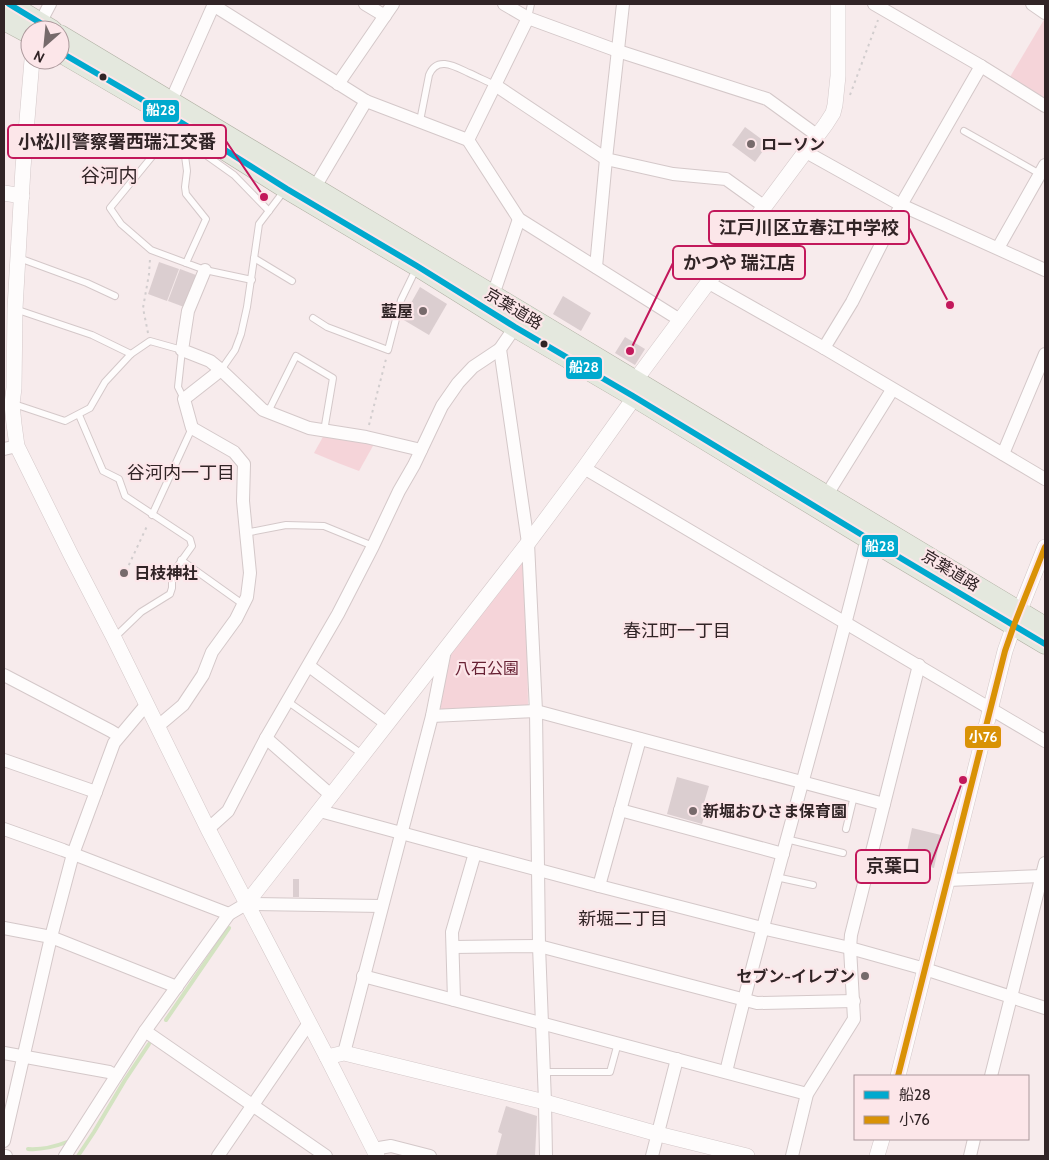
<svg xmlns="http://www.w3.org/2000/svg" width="1049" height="1160" font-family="Cabin,'Noto Sans JP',sans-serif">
<rect width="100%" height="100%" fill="#f7ebec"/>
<g fill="#f5d4d9">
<polygon points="1045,18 1045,99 1010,77"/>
<polygon points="324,435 374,444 359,471 338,463 314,453"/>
<polygon points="520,562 526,565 528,707 440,711 449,653"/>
</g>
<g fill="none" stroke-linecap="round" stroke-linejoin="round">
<g stroke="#d3e3c1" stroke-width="4">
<polyline points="166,1020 229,928"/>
<path d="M28,1149C42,1150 54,1147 67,1142"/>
<polyline points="78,1156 94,1132 125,1080 149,1044"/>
</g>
</g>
<g fill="#dbced0">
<polygon points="745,127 768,144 755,162 732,145"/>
<polygon points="159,262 179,269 167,301 148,294"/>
<polygon points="180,269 196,275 184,307 168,301"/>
<polygon points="420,287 447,304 429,335 402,319"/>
<polygon points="563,296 591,313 581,331 553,314"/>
<polygon points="625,337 645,349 635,365 615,353"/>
<polygon points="123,569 128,572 125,577 120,574"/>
<polygon points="677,777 709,786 701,813 705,814 702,824 667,814"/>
<polygon points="912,828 941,835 934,868 912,862 913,857 906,856"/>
<rect x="293" y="879" width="6" height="18"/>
<polygon points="506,1106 537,1116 535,1156 496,1156 502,1134 498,1132"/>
</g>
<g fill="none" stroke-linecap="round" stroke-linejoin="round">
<g stroke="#d4c8c9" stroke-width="8">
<g id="service">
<polyline points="528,18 531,4"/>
<path d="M420,121L429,75C437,55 456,67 469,73C478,77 486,81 495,85"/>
<polyline points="177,124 172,132 110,208 121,224 151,250 186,263"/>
<polyline points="181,127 179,134 183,141 187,171 185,187 186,194 206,219 186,263 205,270 252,280"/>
<polyline points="964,131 1040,174"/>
<polyline points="183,141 203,153 234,175 269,211"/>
<polyline points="19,258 87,283 115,296"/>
<polyline points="254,258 292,281"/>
<polyline points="15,309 92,335 131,354"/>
<polyline points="313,318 327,327 388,350 401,300 417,267"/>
<polyline points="221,370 235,350 241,334 247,307 259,224 284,191"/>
<polyline points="14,404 65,421 90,408 105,382 131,354 150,341 182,350 178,387 184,399"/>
<polyline points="268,412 296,356 333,378 324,431"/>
<polyline points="79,415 103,471 119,479 125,496 190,539 192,546 172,574 172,588 170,594 141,612 114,638"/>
<polyline points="152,515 192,428"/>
<polyline points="245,533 286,525 324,526 373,546"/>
<polyline points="181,560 244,605"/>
<polyline points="287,701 362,754"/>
<polyline points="846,829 854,796"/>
<polyline points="786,839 843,853"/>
<polyline points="776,877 813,885"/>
<polyline points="544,1072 610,1072 618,1043"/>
</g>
</g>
<g stroke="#d4c8c9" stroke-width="14">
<g id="minor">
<polyline points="365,4 385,16"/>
<polyline points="504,4 528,18 618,51 767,99 818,136"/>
<polyline points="874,4 981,66 1045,106"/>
<polyline points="1032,4 1045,13"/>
<polyline points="213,5 366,101 468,140"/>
<polyline points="528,18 468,140 519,219 680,320"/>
<polyline points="40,23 50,4"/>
<polyline points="338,84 393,4"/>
<polyline points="495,85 606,159 673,174 726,179 765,207"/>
<polyline points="171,101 214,4"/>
<polyline points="806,152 901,205 1045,270"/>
<polyline points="315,187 366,101"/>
<polyline points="998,248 1045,165"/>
<polyline points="596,267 606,159 623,4"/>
<polyline points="205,270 188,311 182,350 210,361 221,370 263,410 309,428 366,437 421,450"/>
<polyline points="709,283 824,348 1045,479"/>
<polyline points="493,295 519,219"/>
<polyline points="515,327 500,349 528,543 536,711 539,946 545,1102 546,1156"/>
<polyline points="824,348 852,302 901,205 981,66"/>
<polyline points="4,449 17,446"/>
<polyline points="1003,454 1045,354"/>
<polyline points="584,468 1045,741"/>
<polyline points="826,496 892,390"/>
<polyline points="309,666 387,724"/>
<polyline points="4,675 111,731 119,736"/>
<polyline points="432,716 536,711 884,804"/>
<polyline points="157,727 183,705 203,675 212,652 236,619 247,597 250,573 243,501 244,464 234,452 192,428 184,399 221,370"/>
<polyline points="266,738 332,796"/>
<polyline points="4,760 96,792"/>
<polyline points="620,810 783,854"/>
<polyline points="320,811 475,853 599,886 762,928 850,948 925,969 1045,1008"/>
<polyline points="4,829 63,850 229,914"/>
<polyline points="208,829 228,811 266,738 338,614 373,546 399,491 414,465 442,406 458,383 473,367 500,349"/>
<polyline points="948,880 1042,876"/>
<polyline points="599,886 640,739"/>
<polyline points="4,928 51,937 177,987"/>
<polyline points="453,947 539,946 757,1003 854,1001"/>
<polyline points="363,976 454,1000 807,1094"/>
<polyline points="454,1000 452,932 475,853"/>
<polyline points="145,1031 326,1156"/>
<polyline points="4,1053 109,1072 116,1076"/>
<polyline points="344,1053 432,716 445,650"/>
<path d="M726,1072C769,893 823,717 867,538"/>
<polyline points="991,1076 1045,863"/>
<polyline points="4,1141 51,937 73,854 114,743 146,705"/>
<polyline points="373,1149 391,1146 430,1156"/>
<polyline points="4,1156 6,1156"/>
<polyline points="65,1156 145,1031 229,914 246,904 382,906"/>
<polyline points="218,1156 309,1023"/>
<polyline points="652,1156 677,1059"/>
<polyline points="792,1156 807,1094 854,1019 850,948 851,935 919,665"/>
<polyline points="970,1156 974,1139"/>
</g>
</g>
<g stroke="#d4c8c9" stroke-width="16">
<g id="tertiary">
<polyline points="32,60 23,168 15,309 14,388 12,404 14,424 17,446 71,555 114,638 208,829 327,1057 377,1156"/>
<polyline points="4,193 22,196"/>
<polyline points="246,904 387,724 528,543 584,468 629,405 640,374 826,124 833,113 835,105 838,76 838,4"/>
<polyline points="327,1057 344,1053 545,1102 658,1134 747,1156"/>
<polyline points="898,1076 1005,651 1014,625 1045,547"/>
<polyline points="877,1156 882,1139"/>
</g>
</g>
<g stroke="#b1b1a4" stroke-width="21">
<g id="trunk">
<polyline points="9,4 52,30"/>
<polyline points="4,20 30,34"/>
<polyline points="60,35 1045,627"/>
<polyline points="60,52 182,123 287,189 417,266 515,327 633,396 867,538 1045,644"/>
</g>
</g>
<g stroke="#d2cdce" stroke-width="2" stroke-dasharray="2.5 4" stroke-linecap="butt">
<polyline points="850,95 878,20"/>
<polyline points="148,333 143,308 149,274 150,259"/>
<polyline points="369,425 386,359"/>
<polyline points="126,571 148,524"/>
</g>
<use href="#service" stroke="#fefcfc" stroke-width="6"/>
<use href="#minor" stroke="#fefcfc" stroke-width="12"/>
<use href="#tertiary" stroke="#fefcfc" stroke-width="15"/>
<use href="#trunk" stroke="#e4e8de" stroke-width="20"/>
<g stroke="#fce6e9" stroke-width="10">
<g id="bus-1">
<polyline points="9,4 52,30"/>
<polyline points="60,52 182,123 287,189 417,266 515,327 633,396 867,538 1045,644"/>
</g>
</g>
<g stroke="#fce6e9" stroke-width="10">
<polyline id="bus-2" points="898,1076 1005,651 1014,625 1045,547"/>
</g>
<use href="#bus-1" stroke="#00a9ce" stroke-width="6"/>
<use href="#bus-2" stroke="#d99206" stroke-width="6"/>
</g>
<g fill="#312426" stroke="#fce6e9" stroke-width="2">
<circle cx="103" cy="77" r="4.5"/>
<circle cx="544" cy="344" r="4.5"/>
</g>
<g fill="#766a6b" stroke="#fce6e9" stroke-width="2">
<circle cx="751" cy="144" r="5"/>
<circle cx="423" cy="311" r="5"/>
<circle cx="124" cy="573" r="5"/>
<circle cx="693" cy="811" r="5"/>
<circle cx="865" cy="976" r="5"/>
</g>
<g text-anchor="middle" stroke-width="4.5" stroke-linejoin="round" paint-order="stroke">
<g font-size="16" font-weight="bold" fill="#312426" stroke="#fce6e9" text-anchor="start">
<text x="761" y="150">ローソン</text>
<text x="413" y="317" text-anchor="end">藍屋</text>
<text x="134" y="579">日枝神社</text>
<text x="703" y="817">新堀おひさま保育園</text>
<text x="855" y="982" text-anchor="end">セブン-イレブン</text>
</g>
<g font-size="16" fill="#312426" stroke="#fce6e9">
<text transform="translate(514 308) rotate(31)" y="6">京葉道路</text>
<text transform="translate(951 570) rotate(31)" y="6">京葉道路</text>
</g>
<g font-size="16" fill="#672234" stroke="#fce6e9">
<text x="487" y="674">八石公園</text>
</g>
<g font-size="18" fill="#312426" stroke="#fce6e9">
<text x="181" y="479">谷河内一丁目</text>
<text x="677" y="637">春江町一丁目</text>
<text x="623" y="925">新堀二丁目</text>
</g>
<g font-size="19" fill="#312426" stroke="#fce6e9">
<text x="109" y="182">谷河内</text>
</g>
</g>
<path fill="none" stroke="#c2185b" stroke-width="2" d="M264 197L226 141M950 305L909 228M630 351L673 263M963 780L930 866"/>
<g fill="#c2185b" stroke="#fce6e9" stroke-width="2">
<circle cx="264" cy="197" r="5"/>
<circle cx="950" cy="305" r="5"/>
<circle cx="630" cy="351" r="5"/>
<circle cx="963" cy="780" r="5"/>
</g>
<g fill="#fce6e9" stroke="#c2185b" stroke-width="2">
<rect x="8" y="125" width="218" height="33" rx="5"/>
<rect x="709" y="211" width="200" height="33" rx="5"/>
<rect x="673" y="246" width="132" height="33" rx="5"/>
<rect x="856" y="850" width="74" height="33" rx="5"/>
</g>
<g font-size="18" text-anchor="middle" font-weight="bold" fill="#312426">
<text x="117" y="148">小松川警察署西瑞江交番</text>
<text x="809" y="234">江戸川区立春江中学校</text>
<text x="739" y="269">かつや 瑞江店</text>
<text x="893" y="872">京葉口</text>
</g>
<g stroke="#fce6e9" stroke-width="2">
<rect x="142" y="99" width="38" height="24" rx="5" fill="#00a9ce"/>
<rect x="565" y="356" width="38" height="24" rx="5" fill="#00a9ce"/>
<rect x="861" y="534" width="38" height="24" rx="5" fill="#00a9ce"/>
<rect x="964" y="725" width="38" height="24" rx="5" fill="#d99206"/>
</g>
<g font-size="14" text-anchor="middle" font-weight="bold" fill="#fff">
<text x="161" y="115">船28</text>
<text x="584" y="372">船28</text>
<text x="880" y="551">船28</text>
<text x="983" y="742">小76</text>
</g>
<rect width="1049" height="1160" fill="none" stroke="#312426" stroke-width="10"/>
<rect x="854" y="1075" width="175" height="65" fill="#fce6e9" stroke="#ab989b"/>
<rect x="864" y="1091" width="25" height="8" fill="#00a9ce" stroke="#ab989b"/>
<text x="899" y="1100" font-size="15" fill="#312426">船28</text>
<rect x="864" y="1116" width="25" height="8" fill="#d99206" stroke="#ab989b"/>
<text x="899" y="1125" font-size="15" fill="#312426">小76</text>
<g transform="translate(45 45) rotate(207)"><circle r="24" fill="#fce6e9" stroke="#ab989b"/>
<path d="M0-4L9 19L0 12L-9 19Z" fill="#766a6b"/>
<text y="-8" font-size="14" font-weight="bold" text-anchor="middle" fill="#312426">N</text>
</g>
</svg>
